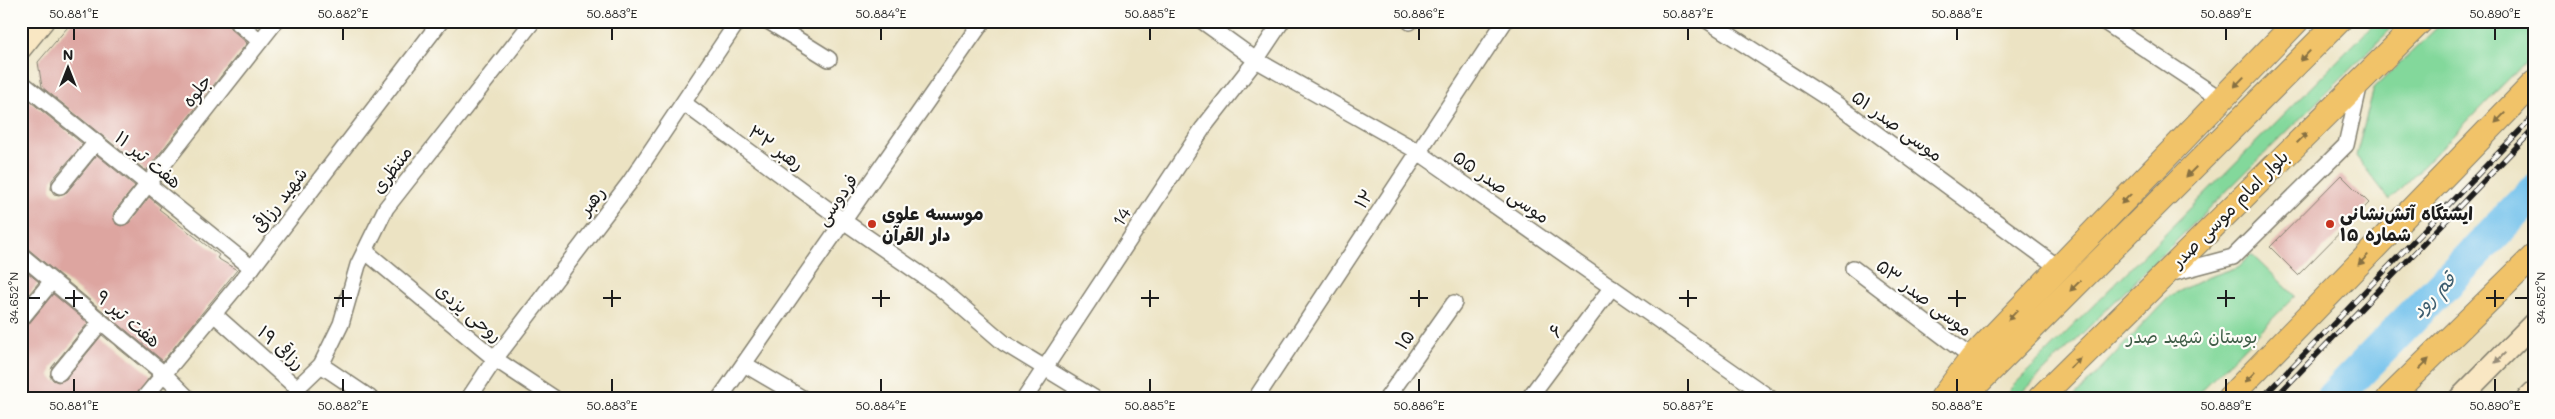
<svg xmlns="http://www.w3.org/2000/svg" width="2555" height="419" font-family="Mali,'Playpen Sans Arabic',sans-serif">
<rect width="100%" height="100%" fill="#fdfcf7"/>
<filter id="ink" filterUnits="userSpaceOnUse"><feTurbulence type="fractalNoise" baseFrequency=".02" numOctaves="2"/><feDisplacementMap in="SourceGraphic" scale="10" xChannelSelector="R" yChannelSelector="G"/><feConvolveMatrix kernelMatrix="1 2 1 2 8 2 1 2 1" color-interpolation-filters="sRGB"/></filter>
<filter id="wash" filterUnits="userSpaceOnUse"><feTurbulence type="fractalNoise" baseFrequency=".0096" numOctaves="4" result="noise"/><feDisplacementMap in="SourceGraphic" scale="20" xChannelSelector="R" yChannelSelector="G"/><feGaussianBlur stdDeviation="1.12" result="paint"/><feColorMatrix in="noise" values="0 0 0 0 0 0 0 0 0 0 0 0 0 0 0 0 0 1.4 0 .05"/><feComposite in="paint" operator="in"/></filter>
<g filter="url(#wash)">
<rect width="100%" height="100%" fill="#ece3c3"/>
<g fill="#83d89b" stroke="#507a5c">
<polygon points="2377,21 2399,21 2017,398 2001,398"/>
<polygon points="2444,21 2534,21 2534,53 2390,200 2356,156 2374,88"/>
<polygon points="2252,254 2295,296 2194,398 2073,398 2170,296 2206,278 2238,267"/>
</g>
<g fill="none" stroke-linecap="round" stroke-linejoin="round">
<polyline stroke="#71c1ec" stroke-width="35" points="2333,398 2534,192"/>
</g>
<g id="blocks">
<g fill="#dda5a0">
<polygon points="73,21 227,21 230,28 247,43 146,171 42,87 38,62"/>
<polygon points="21,94 83,144 52,180 51,189 54,194 59,195 67,192 97,155 135,186 114,212 113,216 116,224 121,226 129,223 149,197 161,207 159,209 219,255 217,258 237,270 163,361 27,248 21,246"/>
<polygon points="2341,175 2369,203 2298,275 2270,247"/>
<polygon points="21,267 39,282 21,304"/>
<polygon points="53,294 88,323 52,367 50,376 53,380 58,382 66,379 102,335 151,375 135,398 21,398 21,328 28,325"/>
</g>
</g>
</g>
<g filter="url(#ink)">
<use href="#blocks" fill-opacity="0" stroke="#848070" stroke-width="1"/>
<g fill="none" stroke-linecap="round" stroke-linejoin="round">
<g stroke="#848070" stroke-width="18">
<g id="minor">
<polyline points="236,21 260,41"/>
<polyline points="768,21 829,59"/>
<polyline points="1202,21 1256,60 1417,151 1770,398"/>
<polyline points="1410,21 1410,22"/>
<polyline points="1708,21 1835,103 2059,268"/>
<polyline points="2103,21 2222,100"/>
<polyline points="21,82 252,268"/>
<polyline points="685,104 845,222 939,287 1004,343 1094,398"/>
<polyline points="60,186 96,142"/>
<polyline points="122,217 276,21"/>
<polyline points="365,251 495,359 554,398"/>
<polyline points="21,255 164,374 188,398"/>
<polyline points="1853,268 1972,358"/>
<polyline points="2169,274 2233,257 2346,145 2360,83"/>
<polyline points="215,315 297,388 321,365 341,324 358,265 386,208 533,21"/>
<polyline points="21,319 52,281"/>
<polyline points="744,364 802,398"/>
<polyline points="321,365 370,398"/>
<polyline points="59,373 101,322"/>
<polyline points="144,398 252,268 441,21"/>
<polyline points="469,398 495,359 630,182 738,21"/>
<polyline points="720,398 983,21"/>
<polyline points="1025,398 1203,128 1256,60 1282,21"/>
<polyline points="1256,398 1505,21"/>
<polyline points="1387,398 1454,303"/>
<polyline points="1529,398 1612,287"/>
</g>
</g>
<g stroke="#848070" stroke-width="24">
<g id="secondary">
<polyline points="21,48 43,21"/>
<polyline points="2460,398 2534,323"/>
<polyline points="2528,398 2534,392"/>
</g>
</g>
<g stroke="#848070" stroke-width="26">
<g id="primary">
<polyline points="1942,398 1972,358 2297,21"/>
<polyline points="1963,398 2339,21"/>
<polyline points="2040,398 2421,21"/>
<polyline points="2229,398 2534,83"/>
<polyline points="2389,398 2534,256"/>
</g>
</g>
<use href="#minor" stroke="#fff" stroke-width="15"/>
<use href="#secondary" stroke="#f9e7c3" stroke-width="21"/>
<use href="#primary" stroke="#f1c369" stroke-width="24"/>
<g stroke="#1c1c1c" stroke-width="5.5">
<g id="rail">
<polyline points="2262,398 2534,116"/>
<polyline points="2275,398 2534,129"/>
</g>
</g>
<use href="#rail" stroke="#fdfcf7" stroke-width="4" stroke-dasharray="11" stroke-linecap="butt"/>
</g>
<defs><path id="oneway-solid" d="M-6-.8H1V-3.2L6.5 0L1 3.2V.8H-6Z" transform="scale(1.25)"/></defs>
<g fill="#867042">
<use href="#oneway-solid" transform="translate(2305 56) rotate(134)"/>
<use href="#oneway-solid" transform="translate(2239 82) rotate(134)"/>
<use href="#oneway-solid" transform="translate(2500 118) rotate(134)"/>
<use href="#oneway-solid" transform="translate(2302 138) rotate(-45)"/>
<use href="#oneway-solid" transform="translate(2191 172) rotate(135)"/>
<use href="#oneway-solid" transform="translate(2126 199) rotate(134)"/>
<use href="#oneway-solid" transform="translate(2363 260) rotate(134)"/>
<use href="#oneway-solid" transform="translate(2075 286) rotate(135)"/>
<use href="#oneway-solid" transform="translate(2013 315) rotate(134)"/>
<use href="#oneway-solid" transform="translate(2075 363) rotate(-45)"/>
<use href="#oneway-solid" transform="translate(2424 364) rotate(-44)"/>
<use href="#oneway-solid" transform="translate(2250 377) rotate(134)"/>
</g>
<use fill="#968c78" href="#oneway-solid" transform="translate(2500 358) rotate(135)"/>
</g>
<path fill="none" stroke="#1c1c1c" stroke-width="2" d="M74,28V40M343,28V40M612,28V40M881,28V40M1150,28V40M1419,28V40M1688,28V40M1957,28V40M2226,28V40M2495,28V40M74,290V307M343,290V307M612,290V307M881,290V307M1150,290V307M1419,290V307M1688,290V307M1957,290V307M2226,290V307M2495,290V307M28,298H40M65,298H83M334,298H352M603,298H621M872,298H890M1141,298H1159M1410,298H1428M1679,298H1697M1948,298H1966M2217,298H2235M2486,298H2504M2515,298H2528M74,379V392M343,379V392M612,379V392M881,379V392M1150,379V392M1419,379V392M1688,379V392M1957,379V392M2226,379V392M2495,379V392"/>
<g fill="#c8321e" stroke="#fdfcf7" stroke-width="2">
<circle cx="872" cy="224" r="5"/>
<circle cx="2330" cy="224" r="5"/>
</g>
<g text-anchor="middle" stroke-width="4.5" stroke-linejoin="round" paint-order="stroke">
<g font-size="18" fill="#1c1c1c" stroke="#fdfcf7">
<text transform="translate(197 91) rotate(-52)" y="6">جلوه</text>
<text transform="translate(1897 126) rotate(36)" y="6">موسی صدر ۵۱</text>
<text transform="translate(776 148) rotate(36)" y="6">رهبر ۳۲</text>
<text transform="translate(148 160) rotate(39)" y="6">هفت تیر ۱۱</text>
<text transform="translate(392 170) rotate(-53)" y="6">منتظری</text>
<text transform="translate(1501 187) rotate(35)" y="6">موسی صدر ۵۵</text>
<text transform="translate(1364 199) rotate(-57)" y="6">۱۲</text>
<text transform="translate(280 200) rotate(-52)" y="6">شهید رزاقی</text>
<text transform="translate(837 200) rotate(-55)" y="6">فردوسی</text>
<text transform="translate(592 201) rotate(-53)" y="6">رهبر</text>
<text transform="translate(2230 209) rotate(-45)" y="6">بلوار امام موسی صدر</text>
<text transform="translate(1122 217) rotate(-57)" y="6">14</text>
<text transform="translate(1924 298) rotate(37)" y="6">موسی صدر ۵۳</text>
<text transform="translate(469 313) rotate(40)" y="6">روحی یزدی</text>
<text transform="translate(128 319) rotate(40)" y="6">هفت تیر ۹</text>
<text transform="translate(1556 331) rotate(-53)" y="6">۶</text>
<text transform="translate(1405 340) rotate(-55)" y="6">۱۵</text>
<text transform="translate(281 348) rotate(42)" y="6">رزاقی ۱۹</text>
</g>
<g font-size="18" font-weight="bold" fill="#1c1c1c" stroke="#fdfcf7" text-anchor="start">
<text x="882" y="220">موسسه علوی<tspan x="882" dy="21">دار القرآن</tspan></text>
<text x="2340" y="220">ایستگاه آتش‌نشانی<tspan x="2340" dy="21">شماره ۱۵</tspan></text>
</g>
<g font-size="18" fill="#405e48" stroke="#fdfcf7">
<text x="2192" y="343">بوستان شهید صدر</text>
</g>
<g font-size="19" font-style="italic" fill="#3e5e6f" stroke="#fdfcf7">
<text transform="translate(2433 295) rotate(-46)" y="7">قم رود</text>
</g>
</g>
<rect width="2555" height="419" fill="none" stroke="#fdfcf7" stroke-width="55"/>
<g transform="translate(68 68)" stroke="#fdfcf7" stroke-width="4" paint-order="stroke">
<path d="M0-4L9 19L0 12L-9 19Z" fill="#1c1c1c"/>
<text y="-8" font-size="14" font-weight="bold" text-anchor="middle" fill="#1c1c1c">N</text>
</g>
<rect x="28" y="28" width="2500" height="364" fill="none" stroke="#1c1c1c" stroke-width="2"/>
<g font-size="12" text-anchor="middle" fill="#1c1c1c">
<text x="74" y="18">50.881°E</text>
<text x="343" y="18">50.882°E</text>
<text x="612" y="18">50.883°E</text>
<text x="881" y="18">50.884°E</text>
<text x="1150" y="18">50.885°E</text>
<text x="1419" y="18">50.886°E</text>
<text x="1688" y="18">50.887°E</text>
<text x="1957" y="18">50.888°E</text>
<text x="2226" y="18">50.889°E</text>
<text x="2495" y="18">50.890°E</text>
<text transform="translate(14 298) rotate(-90)" y="4">34.652°N</text>
<text transform="translate(2541 298) rotate(-90)" y="4">34.652°N</text>
<text x="74" y="410">50.881°E</text>
<text x="343" y="410">50.882°E</text>
<text x="612" y="410">50.883°E</text>
<text x="881" y="410">50.884°E</text>
<text x="1150" y="410">50.885°E</text>
<text x="1419" y="410">50.886°E</text>
<text x="1688" y="410">50.887°E</text>
<text x="1957" y="410">50.888°E</text>
<text x="2226" y="410">50.889°E</text>
<text x="2495" y="410">50.890°E</text>
</g>
</svg>
